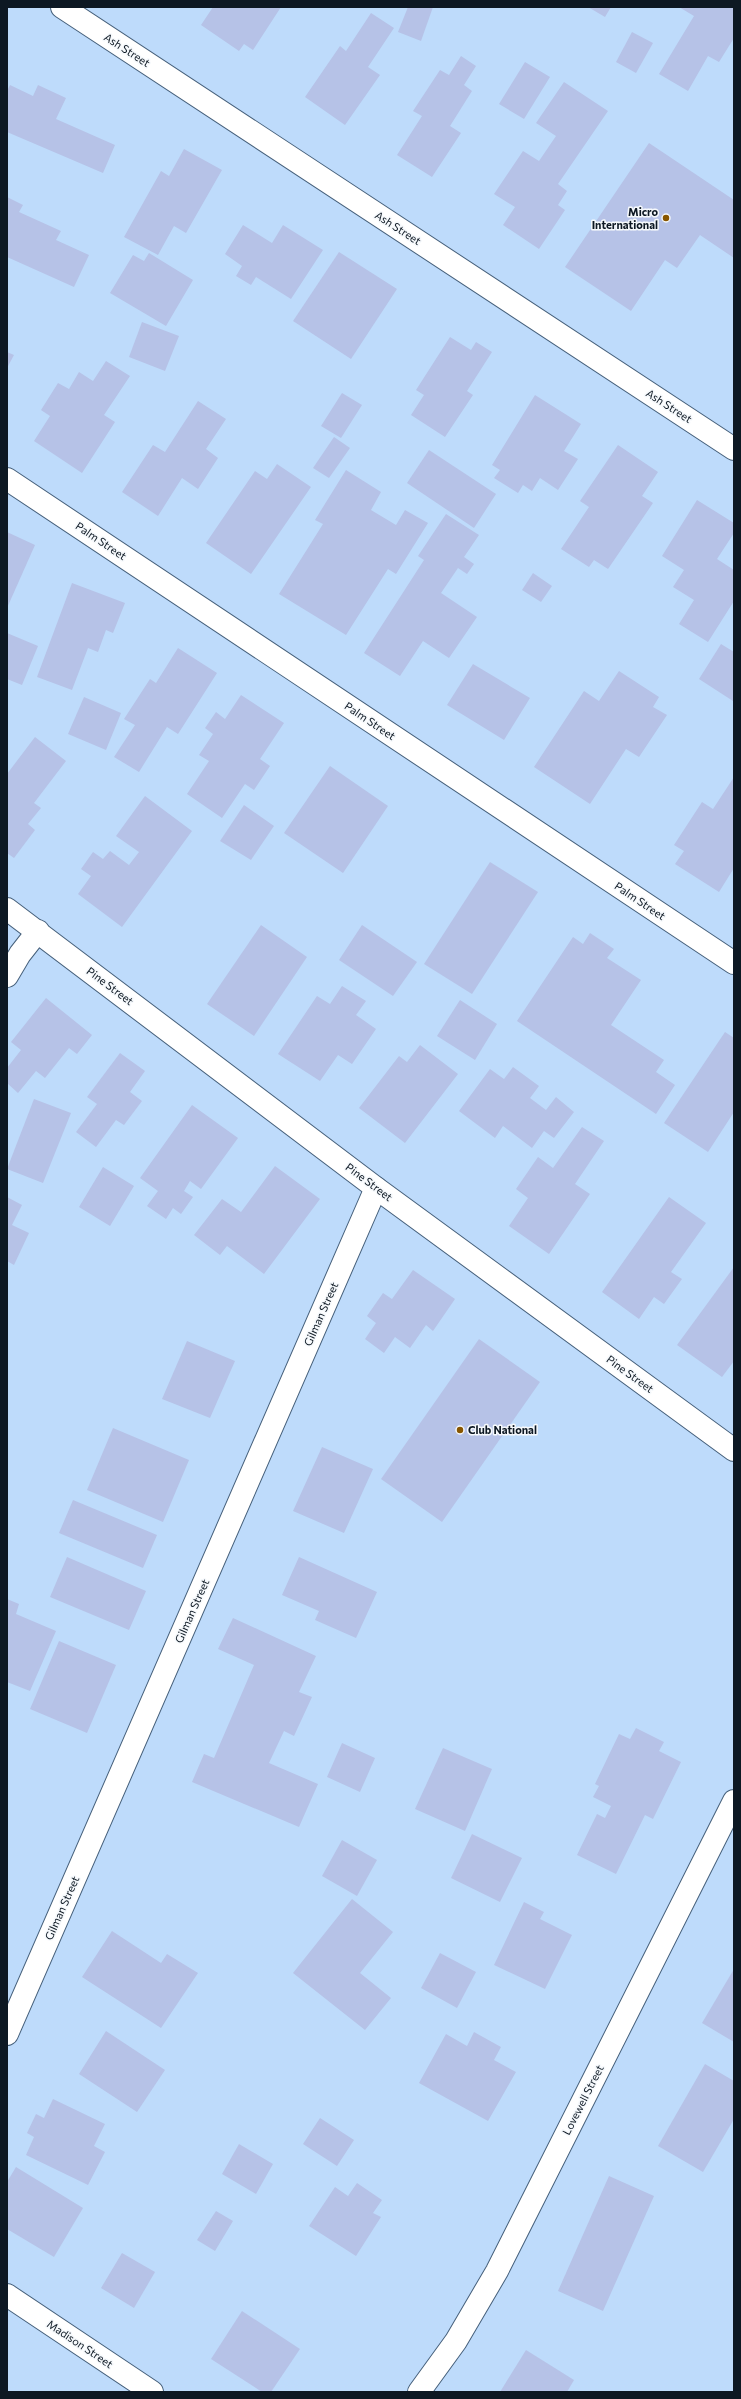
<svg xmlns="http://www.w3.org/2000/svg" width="741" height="2399" font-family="Commissioner,sans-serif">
<rect width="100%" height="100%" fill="#bedbfb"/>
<g fill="#b6c2e7">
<polygon points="213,7 281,7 253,50 244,44 239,51 201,25"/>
<polygon points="408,7 433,7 421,41 398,32"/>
<polygon points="588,7 611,7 605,17"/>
<polygon points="679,7 734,7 734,38 719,62 708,56 688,91 659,74 694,16"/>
<polygon points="371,13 394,28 368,67 380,75 345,125 305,97 340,46 346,51"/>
<polygon points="632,32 653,43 636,73 616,62"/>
<polygon points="461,56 476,66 464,85 472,91 450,126 461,133 432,177 397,155 422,116 413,111 440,70 449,75"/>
<polygon points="525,62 550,77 524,119 499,104"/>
<polygon points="564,82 608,111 558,184 567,191 558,205 565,210 539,249 503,225 515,207 494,194 523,151 539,161 556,136 536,123"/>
<polygon points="10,85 33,96 38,85 66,98 56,119 115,145 103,173 7,132 7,91"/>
<polygon points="649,143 734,200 734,258 700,235 677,268 665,260 631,311 565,267"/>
<polygon points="184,149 222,170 186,233 174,226 158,255 124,237 161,171 169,176"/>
<polygon points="7,197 23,205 19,212 61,231 56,240 89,255 74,287 7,257"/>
<polygon points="243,225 272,243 283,225 323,250 291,299 256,277 251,285 236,276 242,266 225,254"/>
<polygon points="339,252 397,289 351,359 293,321"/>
<polygon points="149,253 193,280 166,326 110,293 133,255 144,261"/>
<polygon points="142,322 179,336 165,371 129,357"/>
<polygon points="450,337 471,350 476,342 492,352 467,391 473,395 445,437 411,415 424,395 416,390"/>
<polygon points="7,352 14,355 7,368"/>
<polygon points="106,361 130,376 104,415 115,422 82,473 34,441 50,416 41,410 58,383 69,389 79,372 93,381"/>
<polygon points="342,393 362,405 341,438 321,426"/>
<polygon points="535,395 581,424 564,451 578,459 558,490 540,478 532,491 523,485 518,493 494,478 500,470 492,465"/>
<polygon points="198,401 226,419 206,449 218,458 198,489 182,478 158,516 122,492 153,445 165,452"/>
<polygon points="334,437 350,448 329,478 313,468"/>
<polygon points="618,445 658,472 642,496 653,503 608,569 594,560 589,567 561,549 589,507 580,501"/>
<polygon points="429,450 496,494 474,528 407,483"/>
<polygon points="277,464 311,487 251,574 206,543 255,471 267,479"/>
<polygon points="346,470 381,492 371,510 396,525 405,510 428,523 396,574 388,569 346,635 279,594 323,524 315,520"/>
<polygon points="697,500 734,523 734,533 717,559 734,570 734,601 708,642 679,624 694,600 673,587 684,570 662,556"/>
<polygon points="446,514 479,535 464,557 474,564 467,574 458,568 441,593 477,617 449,658 423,641 400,676 364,653 424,560 418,556"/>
<polygon points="7,532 35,545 7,608"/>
<polygon points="533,573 552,586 541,602 522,590"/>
<polygon points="72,583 125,603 113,633 106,630 98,652 88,648 72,690 37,677"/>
<polygon points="7,633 38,646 22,685 7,679"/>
<polygon points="721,644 734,652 733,701 699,679"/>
<polygon points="178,648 217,673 178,734 167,727 139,772 114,757 135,725 124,719 150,679 156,683"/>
<polygon points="473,664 530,698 504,740 447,705"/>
<polygon points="619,671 659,697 653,707 667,715 639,757 626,749 590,804 534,767 584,691 599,701"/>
<polygon points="241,695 284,723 260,759 270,766 254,790 245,784 222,818 187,794 209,761 199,755 213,734 205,728 216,712 225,719"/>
<polygon points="84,697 121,713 106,750 68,734"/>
<polygon points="35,737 66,761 34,803 41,808 28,824 35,830 14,858 7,853 7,774"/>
<polygon points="330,766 388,806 343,873 284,833"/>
<polygon points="734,777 734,868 719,892 675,864 684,851 674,845 702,802 713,809"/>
<polygon points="145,796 192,831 122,927 78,894 91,876 81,869 93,852 103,859 110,851 129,865 139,852 116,836"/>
<polygon points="244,805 274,826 251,860 220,841"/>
<polygon points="490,862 538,892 472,994 424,964"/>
<polygon points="261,925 307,957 254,1036 207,1004"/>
<polygon points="362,925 417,962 393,996 339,960"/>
<polygon points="590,933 614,949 607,958 641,980 611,1025 664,1060 656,1072 675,1085 656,1114 517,1021 573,937 583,944"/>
<polygon points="342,986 366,1001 356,1015 376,1029 352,1064 338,1055 320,1081 278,1054 317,996 330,1004"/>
<polygon points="46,998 92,1035 77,1054 69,1048 45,1078 36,1071 18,1093 7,1083 7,1068 21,1050 11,1042"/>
<polygon points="460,1000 497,1024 475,1060 437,1036"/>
<polygon points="725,1032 734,1038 734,1112 708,1152 664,1123"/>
<polygon points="420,1045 458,1074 405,1143 359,1108 399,1056 407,1062"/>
<polygon points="120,1053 145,1071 130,1092 142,1101 124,1125 116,1120 96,1147 76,1132 97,1104 87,1097"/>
<polygon points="513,1067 539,1086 530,1098 546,1110 556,1097 574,1112 554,1138 544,1131 532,1148 503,1126 495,1138 459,1111 490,1069 504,1079"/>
<polygon points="34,1099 71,1113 43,1183 7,1169"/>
<polygon points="192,1105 238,1138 201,1189 190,1181 184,1191 193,1197 181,1214 173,1208 166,1219 147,1206 158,1191 140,1178"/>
<polygon points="582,1127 604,1141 575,1184 590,1194 549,1254 509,1226 528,1198 516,1189 538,1157 553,1168"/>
<polygon points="275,1166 320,1199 264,1274 227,1246 220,1255 194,1235 222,1199 241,1212"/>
<polygon points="103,1167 134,1186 110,1226 79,1207"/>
<polygon points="7,1197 22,1205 12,1225 29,1233 14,1265 7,1261"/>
<polygon points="669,1197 706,1223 671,1272 682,1279 664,1304 654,1297 639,1319 602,1292"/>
<polygon points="734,1267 734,1361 722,1377 677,1345"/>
<polygon points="413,1270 455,1299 433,1331 426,1325 410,1348 395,1337 384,1353 365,1339 376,1323 367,1316 383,1293 392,1299"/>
<polygon points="479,1339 540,1382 442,1522 381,1479"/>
<polygon points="187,1341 235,1361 210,1418 162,1399"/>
<polygon points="113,1428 189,1460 163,1522 87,1490"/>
<polygon points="322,1447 373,1469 344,1533 293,1511"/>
<polygon points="73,1500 157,1535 143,1568 59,1533"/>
<polygon points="67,1557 146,1591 129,1630 50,1597"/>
<polygon points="299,1557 377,1592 356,1638 315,1620 319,1611 282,1595"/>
<polygon points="7,1599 19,1604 16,1614 56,1631 30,1691 7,1682"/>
<polygon points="233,1618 316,1656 299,1692 312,1697 294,1736 284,1731 269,1763 318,1784 299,1827 192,1782 204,1754 214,1758 254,1665 218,1649"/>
<polygon points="59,1641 116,1665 87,1733 30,1709"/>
<polygon points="636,1728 664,1742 659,1751 681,1762 653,1819 645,1815 616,1874 577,1855 597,1814 605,1818 611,1806 593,1797 599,1786 595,1784 619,1734 630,1739"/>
<polygon points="342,1743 375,1758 360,1792 327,1777"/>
<polygon points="443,1748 492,1769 465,1831 415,1809"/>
<polygon points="472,1834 522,1858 500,1902 451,1878"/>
<polygon points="342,1840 377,1860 357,1896 322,1876"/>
<polygon points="352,1899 393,1932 360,1973 391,1998 365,2030 293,1973"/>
<polygon points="524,1902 544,1912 540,1919 572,1935 545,1989 494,1965"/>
<polygon points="112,1931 161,1963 167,1954 198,1973 161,2028 82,1977"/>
<polygon points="440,1953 476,1972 457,2008 421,1988"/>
<polygon points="734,1969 734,2042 702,2023"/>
<polygon points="106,2031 165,2070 137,2112 79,2074"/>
<polygon points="474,2032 501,2047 494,2060 516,2072 488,2121 419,2083 446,2034 467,2046"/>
<polygon points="705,2064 734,2081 734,2119 703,2172 658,2146"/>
<polygon points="53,2099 105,2124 94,2146 105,2152 88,2185 26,2155 34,2137 27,2133 36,2114 44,2118"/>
<polygon points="320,2118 354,2140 337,2166 303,2144"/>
<polygon points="239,2144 273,2164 256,2194 222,2174"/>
<polygon points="16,2167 83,2208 54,2257 7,2229 7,2182"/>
<polygon points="609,2176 654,2196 603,2311 558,2291"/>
<polygon points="357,2183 382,2200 373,2213 381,2217 356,2256 309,2226 335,2187 348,2196"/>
<polygon points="216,2211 233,2221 215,2251 197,2240"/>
<polygon points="122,2253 155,2272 134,2308 101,2288"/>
<polygon points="242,2311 300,2349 271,2392 262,2392 211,2359"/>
<polygon points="526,2350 574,2380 567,2392 500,2392"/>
</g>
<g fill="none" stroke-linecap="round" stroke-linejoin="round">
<g stroke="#46607b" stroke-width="24">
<g id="street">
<polyline points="62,7 734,449"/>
<polyline points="7,479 734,963"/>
<polyline points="7,909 376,1188 734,1450"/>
<polyline points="7,976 20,954 38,931"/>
<polyline points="7,2034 376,1188"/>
<polyline points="7,2295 152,2392"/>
<polyline points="419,2392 456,2341 497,2271 734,1801"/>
</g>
</g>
<use href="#street" stroke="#fff" stroke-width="22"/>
</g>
<g fill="#885600" stroke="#f6f9fc" stroke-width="1.5">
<circle cx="666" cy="218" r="4"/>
<circle cx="460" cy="1430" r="4"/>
</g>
<g text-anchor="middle" stroke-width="3" stroke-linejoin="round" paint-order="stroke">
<g font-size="11" fill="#0d1823" stroke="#f6f9fc">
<text transform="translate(127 50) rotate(33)" y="4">Ash Street</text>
<text transform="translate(398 228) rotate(33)" y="4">Ash Street</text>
<text transform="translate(669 406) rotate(33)" y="4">Ash Street</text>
<text transform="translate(101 541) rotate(34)" y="4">Palm Street</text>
<text transform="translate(370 721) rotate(34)" y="4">Palm Street</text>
<text transform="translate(640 901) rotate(34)" y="4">Palm Street</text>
<text transform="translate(110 986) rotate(37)" y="4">Pine Street</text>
<text transform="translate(369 1182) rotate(37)" y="4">Pine Street</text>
<text transform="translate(321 1314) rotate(-66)" y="4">Gilman Street</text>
<text transform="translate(630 1374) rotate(36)" y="4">Pine Street</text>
<text transform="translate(192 1611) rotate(-66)" y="4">Gilman Street</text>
<text transform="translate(62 1908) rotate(-66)" y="4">Gilman Street</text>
<text transform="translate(583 2100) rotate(-63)" y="4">Lovewell Street</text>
<text transform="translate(80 2344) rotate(34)" y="4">Madison Street</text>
</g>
<g font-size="11" font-weight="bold" fill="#0d1823" stroke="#f6f9fc" text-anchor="end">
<text x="658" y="216">Micro<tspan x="658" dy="13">International</tspan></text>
<text x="468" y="1434" text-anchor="start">Club National</text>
</g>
</g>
<rect width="741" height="2399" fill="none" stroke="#0d1823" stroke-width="16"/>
</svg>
